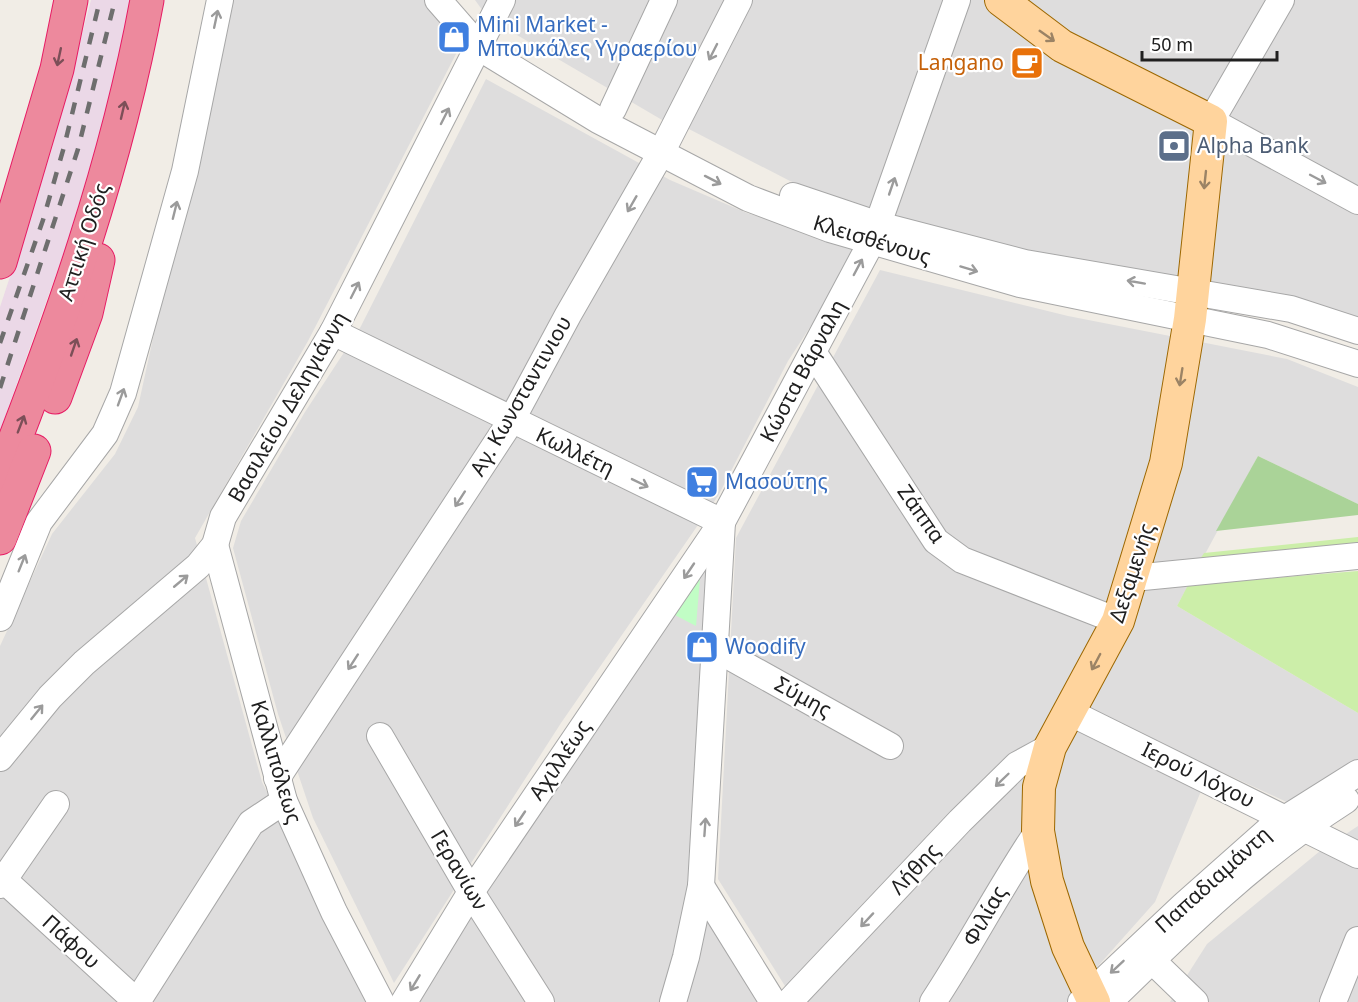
<svg xmlns="http://www.w3.org/2000/svg" width="1358" height="1002" font-family="'Noto Sans',sans-serif">
<rect width="100%" height="100%" fill="#f1ede6"/>
<g fill="#dedddd">
<polygon points="227,0 426,0 457,52 308,341 195,538 262,782 371,1002 0,1002 0,646 52,534 115,454 138,407"/>
<polygon points="475,0 733,0 669,124 488,18"/>
<polygon points="746,0 987,0 1202,129 1185,281 1052,262 876,213 790,181 685,127"/>
<polygon points="1014,0 1274,0 1209,114"/>
<polygon points="1287,0 1358,0 1358,193 1219,117"/>
<polygon points="486,79 670,180 747,213 861,249 788,361 718,496 561,723 394,983 313,818 278,714 233,548 241,521 305,412 360,328"/>
<polygon points="1216,136 1358,210 1358,325 1199,287"/>
<polygon points="880,270 1068,316 1287,359 1358,387 1358,504 1258,456 1177,606 1358,713 1358,763 1291,804 1211,767 1155,902 1066,1002 795,1002 718,879 736,538"/>
<polygon points="708,547 695,885 768,1002 411,1002"/>
<polygon points="1358,826 1358,1002 1170,1002 1207,944 1320,851"/>
</g>
<polygon fill="#ebd8e7" points="91,0 132,0 116,77 69,238 0,431 0,307 51,152"/>
<g fill="#cceea9">
<polygon points="1358,537 1358,548 1197,564 1204,553"/>
<polygon points="1358,571 1358,713 1177,606 1188,585"/>
</g>
<polygon fill="#aad398" points="1258,456 1358,504 1358,515 1216,531"/>
<polygon fill="#c1fdc5" points="701,567 696,626 671,613"/>
<g fill="none" stroke-linecap="round" stroke-linejoin="round">
<g stroke="#a7a7a7" stroke-width="28">
<g id="minor">
<polyline points="438,0 480,48 598,120 748,198 830,229 1020,284 1268,335 1358,364"/>
<polyline points="1281,0 1211,121 1358,201"/>
<polyline points="613,109 664,0"/>
<polyline points="793,196 879,225 1025,263 1291,309 1358,331"/>
<polyline points="333,332 722,522"/>
<polyline points="813,352 936,541 962,560 1118,621"/>
<polyline points="215,545 284,801 334,912 381,1002"/>
<polyline points="1133,578 1358,556"/>
<polyline points="0,618 39,522 105,434 123,393 185,171 220,0"/>
<polyline points="716,649 890,746"/>
<polyline points="1069,712 1358,855"/>
<polyline points="380,736 471,892 541,1002"/>
<polyline points="0,758 50,697 84,663 198,566 215,545 223,517 333,332 502,0"/>
<polyline points="277,778 511,421 568,315 661,153 739,0"/>
<polyline points="5,881 137,1002"/>
<polyline points="0,885 56,804"/>
<polyline points="701,886 773,1002"/>
<polyline points="1139,948 1195,1002"/>
<polyline points="137,1002 251,823 284,801"/>
<polyline points="404,1002 471,892 722,522 872,241 957,0"/>
<polyline points="673,1002 686,957 701,886 722,522"/>
<polyline points="789,1002 960,821 1017,765 1050,747"/>
<path d="M933,1002C970,946 1000,887 1038,831"/>
<polyline points="1081,1002 1184,905 1272,827 1358,773"/>
<path d="M1109,1002C1183,929 1258,856 1346,800"/>
<polyline points="1333,1002 1358,940"/>
</g>
</g>
<g stroke="#9c6700" stroke-width="34">
<polyline id="major" points="1001,0 1062,46 1211,121 1190,319 1166,463 1118,621 1050,747 1039,787 1038,831 1047,881 1068,947 1094,1002"/>
</g>
<g stroke="#e71b64" stroke-width="35">
<g id="highway">
<polyline points="0,262 57,69 71,0"/>
<polyline points="55,397 86,313 98,260"/>
<path d="M0,478C61,323 117,164 147,0"/>
<polyline points="0,538 34,451"/>
</g>
</g>
<use href="#minor" stroke="#fff" stroke-width="26"/>
<use href="#major" stroke="#ffd49d" stroke-width="32"/>
<use href="#highway" stroke="#ed899d" stroke-width="33"/>
<g stroke="#6e6e6e" stroke-width="4.5" stroke-dasharray="12 12" stroke-linecap="butt">
<polyline points="0,343 43,220 64,147 100,0"/>
<polyline points="0,388 78,149 115,0"/>
</g>
</g>
<defs><path id="oneway-shaft" d="M-6 0H5M1.5-3L5.5 0L1.5 3" fill="none" stroke-width="1.6" stroke-linecap="round" stroke-linejoin="round" transform="scale(1.5)"/></defs>
<g stroke="#9b9b9b">
<use href="#oneway-shaft" transform="translate(216 19) rotate(-78)"/>
<use href="#oneway-shaft" transform="translate(713 52) rotate(117)"/>
<use href="#oneway-shaft" transform="translate(445 116) rotate(-63)"/>
<use href="#oneway-shaft" transform="translate(1318 179) rotate(28)"/>
<use href="#oneway-shaft" transform="translate(713 180) rotate(27)"/>
<use href="#oneway-shaft" transform="translate(892 186) rotate(-71)"/>
<use href="#oneway-shaft" transform="translate(632 204) rotate(120)"/>
<use href="#oneway-shaft" transform="translate(175 210) rotate(-76)"/>
<use href="#oneway-shaft" transform="translate(858 267) rotate(-62)"/>
<use href="#oneway-shaft" transform="translate(969 269) rotate(17)"/>
<use href="#oneway-shaft" transform="translate(1136 282) rotate(-170)"/>
<use href="#oneway-shaft" transform="translate(355 290) rotate(-63)"/>
<use href="#oneway-shaft" transform="translate(121 397) rotate(-70)"/>
<use href="#oneway-shaft" transform="translate(640 483) rotate(26)"/>
<use href="#oneway-shaft" transform="translate(460 499) rotate(123)"/>
<use href="#oneway-shaft" transform="translate(22 563) rotate(-68)"/>
<use href="#oneway-shaft" transform="translate(689 571) rotate(124)"/>
<use href="#oneway-shaft" transform="translate(181 581) rotate(-40)"/>
<use href="#oneway-shaft" transform="translate(353 662) rotate(123)"/>
<use href="#oneway-shaft" transform="translate(37 712) rotate(-51)"/>
<use href="#oneway-shaft" transform="translate(1002 780) rotate(136)"/>
<use href="#oneway-shaft" transform="translate(520 819) rotate(124)"/>
<use href="#oneway-shaft" transform="translate(705 827) rotate(-86)"/>
<use href="#oneway-shaft" transform="translate(867 920) rotate(133)"/>
<use href="#oneway-shaft" transform="translate(1117 967) rotate(137)"/>
<use href="#oneway-shaft" transform="translate(415 983) rotate(121)"/>
</g>
<g stroke="#9b8365">
<use href="#oneway-shaft" transform="translate(1047 36) rotate(35)"/>
<use href="#oneway-shaft" transform="translate(1205 180) rotate(96)"/>
<use href="#oneway-shaft" transform="translate(1181 377) rotate(99)"/>
<use href="#oneway-shaft" transform="translate(1096 662) rotate(118)"/>
</g>
<g stroke="#7c4f58">
<use href="#oneway-shaft" transform="translate(59 57) rotate(102)"/>
<use href="#oneway-shaft" transform="translate(123 110) rotate(-77)"/>
<use href="#oneway-shaft" transform="translate(74 347) rotate(-71)"/>
<use href="#oneway-shaft" transform="translate(21 424) rotate(-69)"/>
</g>
<defs>
<g id="shop-square" transform="scale(1.725)"><rect x="-9" y="-9" width="18" height="18" rx="4" fill="#3f7fe0" stroke="#fff"/><path d="M-5-2.5h2.3a2.7 3.5 0 0 1 5.4 0H5L5.5 6h-11ZM-1.5-2.5h3a1.5 2.3 0 0 0-3 0Z" fill="#fff"/></g>
<g id="cafe-square" transform="scale(1.725)"><rect x="-9" y="-9" width="18" height="18" rx="4" fill="#e8710a" stroke="#fff"/><path d="M-5.5-4.5H6V0H3Q3 3.5 0 3.5H-2.5Q-5.5 3.5-5.5 0ZM3-3.2v2h1.7v-2ZM-6 4.5H4V6H-6Z" fill="#fff"/></g>
<g id="bank-square" transform="scale(1.725)"><rect x="-9" y="-9" width="18" height="18" rx="4" fill="#5c6f8a" stroke="#fff"/><path d="M-6-4H6V4H-6ZM0-2.3a2.3 2.3 0 1 0 0 4.6a2.3 2.3 0 1 0 0-4.6Z" fill="#fff"/></g>
<g id="supermarket-square" transform="scale(1.725)"><rect x="-9" y="-9" width="18" height="18" rx="4" fill="#3f7fe0" stroke="#fff"/><path d="M-6-5.5h2.5l.6 2H6L4.5 2H-2.5L-4.4-4H-6ZM-1.5 3.2a1.3 1.3 0 1 0 .1 0ZM3 3.2a1.3 1.3 0 1 0 .1 0Z" fill="#fff"/></g>
</defs>
<g fill-rule="evenodd">
<use href="#shop-square" x="454" y="37"/>
<use href="#cafe-square" x="1027" y="63"/>
<use href="#bank-square" x="1174" y="146"/>
<use href="#supermarket-square" x="702" y="482"/>
<use href="#shop-square" x="702" y="647"/>
</g>
<g text-anchor="middle" stroke-width="4.5" stroke-linejoin="round" paint-order="stroke">
<g font-size="21" fill="#366cbe" stroke="#fff" text-anchor="start">
<text x="477" y="32">Mini Market -<tspan x="477" dy="24">Μπουκάλες Υγραερίου</tspan></text>
<text x="725" y="489">Μασούτης</text>
<text x="725" y="654">Woodify</text>
</g>
<g font-size="21" fill="#c56008" stroke="#fff" text-anchor="end">
<text x="1004" y="70">Langano</text>
</g>
<g font-size="21" fill="#4e5e75" stroke="#fff" text-anchor="start">
<text x="1197" y="153">Alpha Bank</text>
</g>
<g font-size="21" fill="#202020" stroke="#fff">
<text transform="translate(872 240) rotate(17)" y="7">Κλεισθένους</text>
<text transform="translate(84 242) rotate(-72)" y="7">Αττική Οδός</text>
<text transform="translate(803 371) rotate(-62)" y="7">Κώστα Βάρναλη</text>
<text transform="translate(521 396) rotate(-60)" y="7">Αγ. Κωνσταντινιου</text>
<text transform="translate(288 407) rotate(-60)" y="7">Βασιλείου Δεληγιάννη</text>
<text transform="translate(575 452) rotate(26)" y="7">Κωλλέτη</text>
<text transform="translate(921 514) rotate(55)" y="7">Ζάππα</text>
<text transform="translate(1132 573) rotate(-72)" y="7">Δεξαμενής</text>
<text transform="translate(803 697) rotate(29)" y="7">Σύμης</text>
<text transform="translate(560 760) rotate(-56)" y="7">Αχιλλέως</text>
<text transform="translate(276 762) rotate(73)" y="7">Καλλιπόλεως</text>
<text transform="translate(1198 775) rotate(26)" y="7">Ιερού Λόχου</text>
<text transform="translate(915 869) rotate(-47)" y="7">Λήθης</text>
<text transform="translate(459 870) rotate(59)" y="7">Γερανίων</text>
<text transform="translate(1213 880) rotate(-42)" y="7">Παπαδιαμάντη</text>
<text transform="translate(985 916) rotate(-60)" y="7">Φιλίας</text>
<text transform="translate(71 942) rotate(42)" y="7">Πάφου</text>
</g>
</g>
<path d="M1142 51v9h135v-9" fill="none" stroke="#202020" stroke-width="3"/>
<text x="1151" y="51" font-size="18" fill="#202020" stroke="#ffffff" stroke-width="4.5" paint-order="stroke">50 m</text>
</svg>
